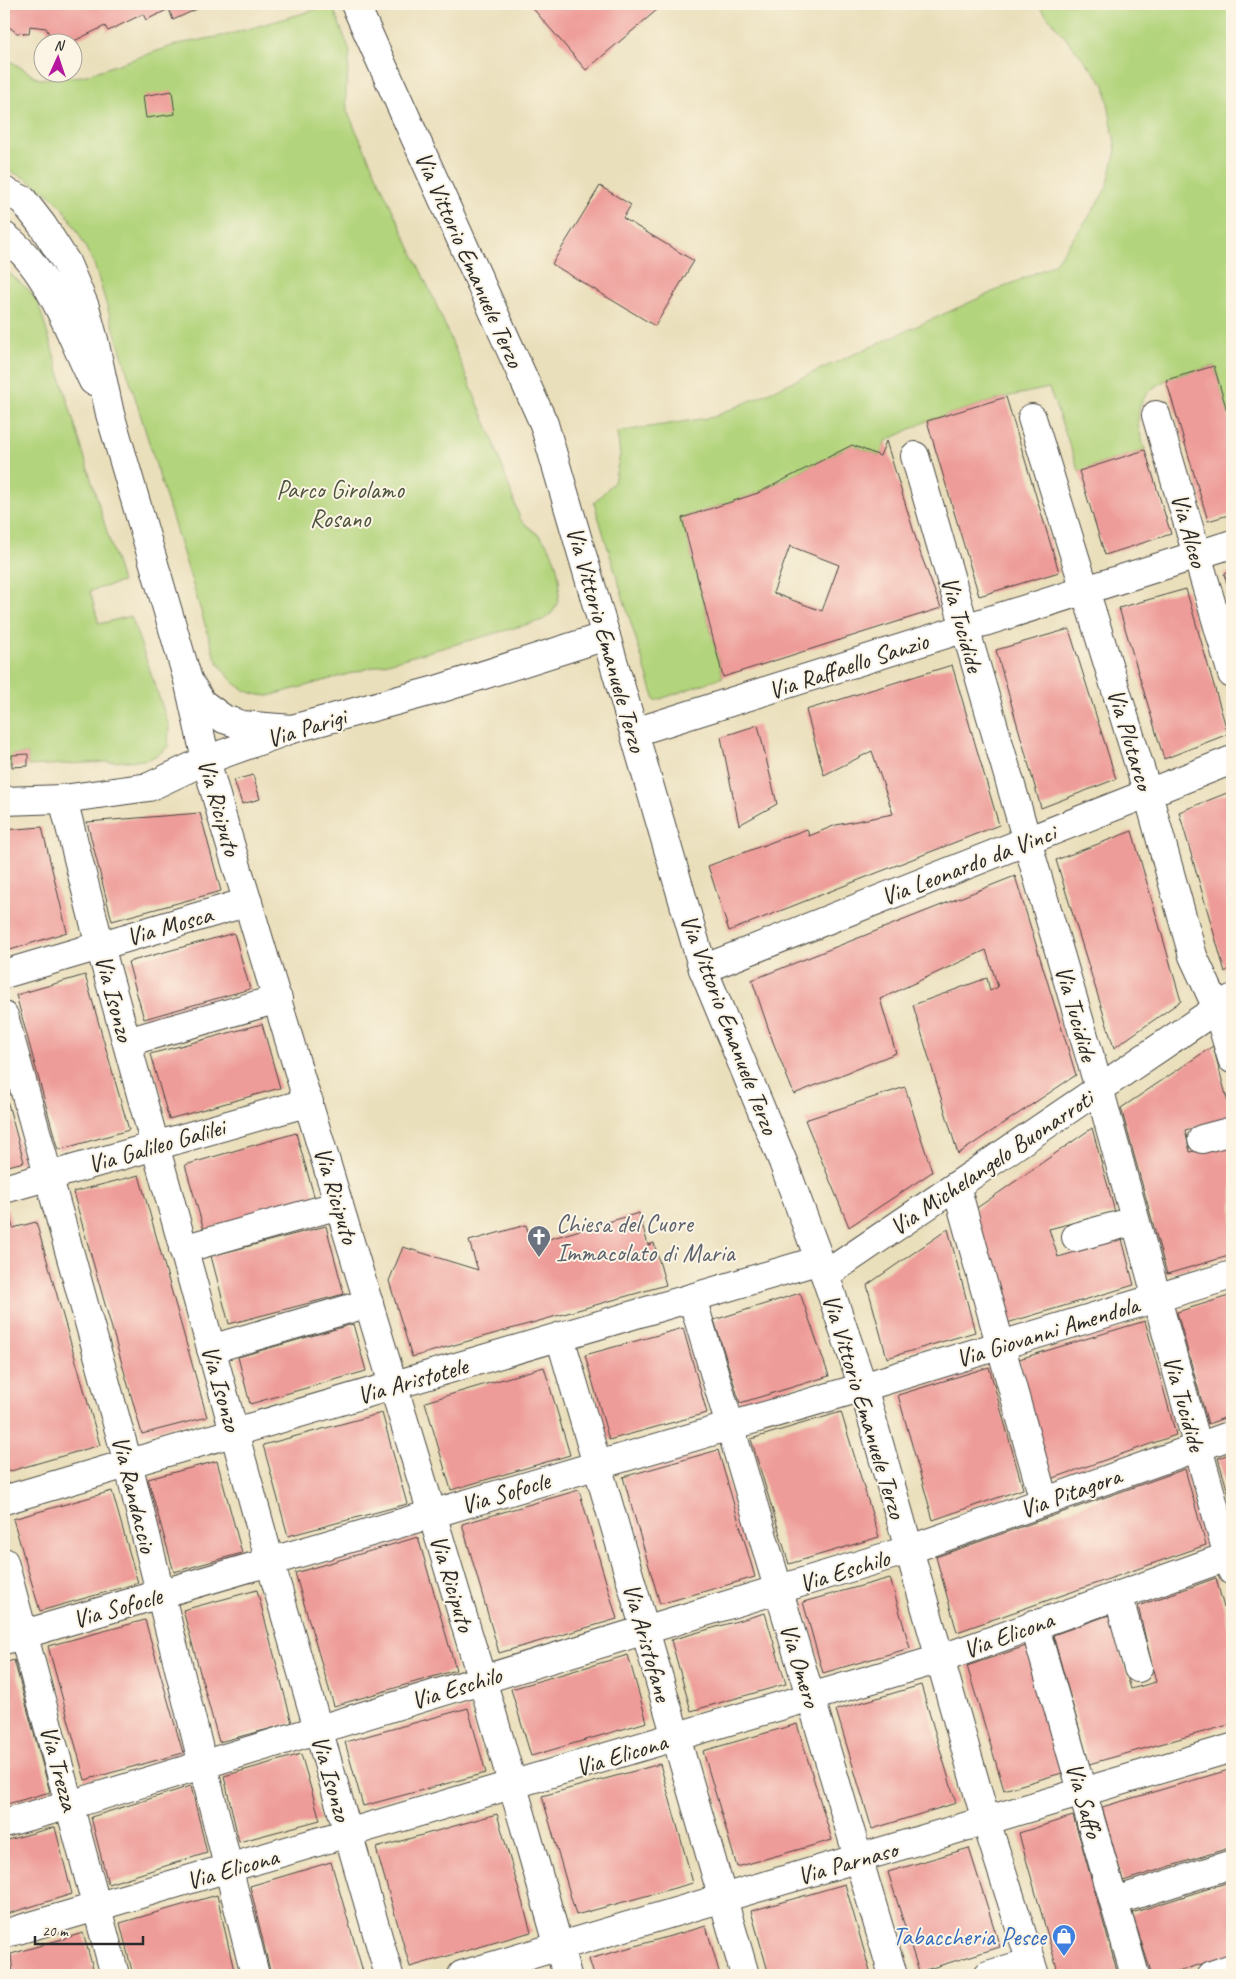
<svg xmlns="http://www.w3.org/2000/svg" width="1236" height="1979" font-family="Caveat,sans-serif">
<rect width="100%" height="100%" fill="#fcf5e5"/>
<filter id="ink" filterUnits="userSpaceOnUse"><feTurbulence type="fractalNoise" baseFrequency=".02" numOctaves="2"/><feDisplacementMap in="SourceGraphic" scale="10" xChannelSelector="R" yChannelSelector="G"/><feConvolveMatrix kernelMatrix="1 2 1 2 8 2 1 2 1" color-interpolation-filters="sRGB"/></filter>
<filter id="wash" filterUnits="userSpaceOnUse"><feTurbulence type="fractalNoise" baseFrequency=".0096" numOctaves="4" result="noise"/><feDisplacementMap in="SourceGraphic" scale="20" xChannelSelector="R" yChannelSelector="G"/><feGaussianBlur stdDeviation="1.12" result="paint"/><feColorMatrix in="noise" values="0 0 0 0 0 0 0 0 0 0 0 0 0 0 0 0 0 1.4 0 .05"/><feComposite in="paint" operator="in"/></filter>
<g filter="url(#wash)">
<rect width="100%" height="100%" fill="#eadfbb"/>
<g fill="#b2d47c" stroke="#6e8054">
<path d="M1037,4H1232V412L1228,416L1214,366C1181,375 1136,380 1138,424C1139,432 1143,442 1145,450L1079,471L1049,388L1006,397L927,421L886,441L880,456L852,445L758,493L682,518L723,677L655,701L594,503L614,482L620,455L617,432L714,417L1053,265L1087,220L1107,187L1116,150L1105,85Z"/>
<path d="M332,5L350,51L346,92L347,111L436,304L492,437L520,519C527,526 534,531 541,537C557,552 566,591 554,610C552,614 546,617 543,620L269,696C242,695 228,680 215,657L94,264C85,247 77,228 66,213C54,194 25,176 4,169V57L39,79L83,76L178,44L227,35Z"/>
<polygon points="4,269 29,290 38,302 122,582 90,591 99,624 131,616 169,726 168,747 156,756 145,760 28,766 28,754 12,755 12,767 4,767"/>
</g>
<g id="blocks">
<g fill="#ee9c99" fill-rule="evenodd">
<polygon points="4,4 208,4 173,20 169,9 146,20 143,14 108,31 105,26 72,42 53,42 46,28 30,26 29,34 17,33 4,23"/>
<polygon points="529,4 664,4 586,70"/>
<polygon points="172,91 175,114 146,118 143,96"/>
<polygon points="600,186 631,205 623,218 694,261 655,326 552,264"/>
<polygon points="1214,366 1232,428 1232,514 1208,521 1166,380"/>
<polygon points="1006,397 1059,572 979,596 927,421"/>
<path d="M886,441L921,555L941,608L723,677L682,518L758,493L852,445L880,456ZM790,546L839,565L822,611L773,593Z"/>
<polygon points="1145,450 1171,534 1105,555 1079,471"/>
<polygon points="1232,572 1232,599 1224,574"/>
<polygon points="1186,589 1228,734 1164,759 1119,608"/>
<polygon points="1069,629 1116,779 1041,808 996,650"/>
<polygon points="952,665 999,825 729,931 708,866 807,829 809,836 836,825 893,814 872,751 824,775 806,710"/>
<polygon points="758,725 777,804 739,825 721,737"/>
<polygon points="28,754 28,766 12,767 12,755"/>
<polygon points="253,775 260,799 242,804 234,780"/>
<polygon points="1232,791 1232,967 1225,972 1179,812"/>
<polygon points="200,813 221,891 112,921 87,822"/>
<polygon points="42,827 67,932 4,952 4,830"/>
<polygon points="1132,831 1181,1001 1114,1048 1056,860"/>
<polygon points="1015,876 1076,1075 958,1154 913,1005 987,978 990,991 998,987 986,950 880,999 896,1053 794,1094 773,1042 752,980"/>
<polygon points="234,933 250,989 144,1019 128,962"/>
<polygon points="85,975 129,1130 58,1150 16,995"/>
<polygon points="262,1024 280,1088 169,1119 150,1054"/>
<polygon points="1213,1046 1232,1118 1185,1130 1190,1152 1232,1141 1232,1255 1167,1274 1121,1108"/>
<polygon points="905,1087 932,1172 849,1227 805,1120"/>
<polygon points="4,1089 24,1162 4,1167"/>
<polygon points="1092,1128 1115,1212 1049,1229 1058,1257 1122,1239 1134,1285 1007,1323 974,1210"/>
<polygon points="296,1133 315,1199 204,1230 185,1165"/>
<polygon points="139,1175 207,1417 142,1434 73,1192"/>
<polygon points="8,1210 13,1228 36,1222 100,1445 4,1473 4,1211"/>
<polygon points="639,1213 648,1245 654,1243 666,1285 412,1357 389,1281 403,1247 478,1270 469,1241 526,1225 532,1244"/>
<polygon points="326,1226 344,1294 229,1324 211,1256"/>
<polygon points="948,1229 975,1332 887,1358 867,1285"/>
<polygon points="800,1293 829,1376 740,1403 714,1320"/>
<polygon points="1232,1295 1232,1415 1208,1424 1177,1312"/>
<polygon points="1145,1321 1176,1435 1048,1480 1019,1359"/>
<polygon points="353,1324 366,1371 250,1404 238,1357"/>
<polygon points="683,1328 707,1413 609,1440 585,1355"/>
<polygon points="544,1367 570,1455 451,1490 425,1402"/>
<polygon points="989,1367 1023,1489 933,1520 898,1395"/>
<polygon points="841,1412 879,1537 789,1564 751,1439"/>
<polygon points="382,1413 407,1504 288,1536 263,1445"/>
<polygon points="718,1450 755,1577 660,1604 623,1477"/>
<polygon points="1232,1453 1232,1506 1218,1458"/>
<polygon points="217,1461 242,1553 174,1572 148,1479"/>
<polygon points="1185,1469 1206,1545 957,1632 936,1557"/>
<polygon points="579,1490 617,1619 499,1653 462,1524"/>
<polygon points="112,1491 138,1583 40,1611 13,1519"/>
<polygon points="418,1537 456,1670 334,1706 295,1573"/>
<polygon points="890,1578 910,1648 823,1673 803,1602"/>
<polygon points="1216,1578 1232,1638 1232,1724 1089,1764 1053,1635 1109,1615 1131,1689 1156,1682 1138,1606"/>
<polygon points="257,1590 292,1723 219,1742 183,1610"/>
<polygon points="765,1613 786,1684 691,1711 671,1640"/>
<polygon points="145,1620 183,1753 85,1780 48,1646"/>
<polygon points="1026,1646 1062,1773 1004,1790 967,1666"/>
<polygon points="628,1655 647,1722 531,1756 511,1689"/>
<polygon points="14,1660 50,1792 4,1805 4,1663"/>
<polygon points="921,1685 956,1803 872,1829 836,1710"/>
<polygon points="468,1708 486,1773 363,1806 345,1742"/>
<polygon points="797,1724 832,1840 737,1867 703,1751"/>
<polygon points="301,1754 320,1820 239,1842 224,1776"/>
<polygon points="660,1764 693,1883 576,1915 542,1796"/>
<polygon points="1232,1769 1232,1847 1123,1881 1102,1807"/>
<polygon points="191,1786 207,1853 108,1884 91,1817"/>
<polygon points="497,1814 531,1932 410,1967 376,1848"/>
<polygon points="1073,1816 1081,1842 1118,1975 1059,1975 1022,1845 1019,1833"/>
<polygon points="55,1827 72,1894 7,1914 4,1888 4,1841"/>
<polygon points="969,1848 1000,1947 919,1972 888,1872"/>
<polygon points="331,1862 364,1975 271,1975 250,1886"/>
<polygon points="1232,1881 1232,1954 1168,1975 1152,1975 1132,1913"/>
<polygon points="845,1884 871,1975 769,1975 751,1911"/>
<polygon points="217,1895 235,1975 133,1975 120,1923"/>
<polygon points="706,1926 720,1975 594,1975 589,1959"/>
<polygon points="83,1933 95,1975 13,1975 11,1954"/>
</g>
</g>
</g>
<g filter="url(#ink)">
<use href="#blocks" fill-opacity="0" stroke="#484641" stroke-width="1"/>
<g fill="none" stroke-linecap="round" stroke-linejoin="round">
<g stroke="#484641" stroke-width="30">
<g id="minor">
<polyline points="1156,415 1232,674"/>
<polyline points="1032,418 1148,794 1193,956 1217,1008 1232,1059"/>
<polyline points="915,456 1099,1088 1232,1571"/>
<polyline points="188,680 206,760 222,817 492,1713 567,1975"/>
<polyline points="635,732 1232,544"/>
<polyline points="63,799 100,946 270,1562 389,1975"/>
<polyline points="4,801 63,799 149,787 206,760 292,729"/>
<polyline points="703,969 1232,760"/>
<polyline points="4,974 248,902"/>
<polyline points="4,1016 128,1463 255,1975"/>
<polyline points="127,1042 278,999"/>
<polyline points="1202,1139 1232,1131"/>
<polyline points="956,1186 1044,1501"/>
<polyline points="4,1189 309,1102"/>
<polyline points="1076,1237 1134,1221"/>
<polyline points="183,1249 339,1205"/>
<polyline points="825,1275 1231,999"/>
<polyline points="692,1298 893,1975"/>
<polyline points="560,1337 745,1975"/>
<polyline points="211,1349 369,1303"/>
<polyline points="4,1500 820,1260"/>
<polyline points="4,1562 115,1975"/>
<polyline points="1118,1595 1138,1668"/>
<polyline points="1034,1624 1135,1975"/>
<polyline points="4,1640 863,1387 1232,1275"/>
<polyline points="4,1823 70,1805 908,1550 1232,1435"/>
<polyline points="1115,1901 1232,1864"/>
<polyline points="4,1934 940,1659 1232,1555"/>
<polyline points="462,1975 1232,1748"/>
<polyline points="988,1975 1031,1962"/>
<polyline points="1212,1975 1232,1968"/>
</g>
</g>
<g stroke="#484641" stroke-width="30">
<g id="tertiary">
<polyline points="355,4 544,424 703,969 783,1162 825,1275 863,1387 986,1821 1035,1975"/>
<polyline points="4,191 23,200 43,226 66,262 85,307 94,340 110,414 188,680 202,703 224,719 242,725 292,729 436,690 606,636"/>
<path d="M4,236C49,268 69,333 93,381"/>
</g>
</g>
<use href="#minor" stroke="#fff" stroke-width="28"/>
<use href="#tertiary" stroke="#fff" stroke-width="28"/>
</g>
</g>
<defs>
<g id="church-pin" transform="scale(1.25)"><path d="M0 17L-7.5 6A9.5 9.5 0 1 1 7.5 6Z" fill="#6b7280" stroke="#fcf5e5"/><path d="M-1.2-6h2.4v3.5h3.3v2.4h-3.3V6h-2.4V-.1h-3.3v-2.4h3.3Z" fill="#fff"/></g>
<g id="shop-pin" transform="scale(1.25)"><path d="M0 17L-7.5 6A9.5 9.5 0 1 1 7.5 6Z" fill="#3f7fe0" stroke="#fcf5e5"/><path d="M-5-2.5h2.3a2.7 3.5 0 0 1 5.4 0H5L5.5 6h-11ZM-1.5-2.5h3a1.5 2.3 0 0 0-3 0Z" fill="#fff"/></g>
</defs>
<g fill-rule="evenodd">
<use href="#church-pin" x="539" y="1237"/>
<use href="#shop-pin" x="1064" y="1936"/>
</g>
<g text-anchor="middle" stroke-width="4" stroke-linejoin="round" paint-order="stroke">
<g font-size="25" fill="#2b2b2b" stroke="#fcf5e5">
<text transform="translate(470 259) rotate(66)" y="9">Via Vittorio Emanuele Terzo</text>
<text transform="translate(1190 530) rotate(74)" y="9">Via Alceo</text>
<text transform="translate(963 624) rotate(74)" y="9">Via Tucidide</text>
<text transform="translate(607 639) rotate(74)" y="9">Via Vittorio Emanuele Terzo</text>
<text transform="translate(848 665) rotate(-18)" y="9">Via Raffaello Sanzio</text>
<text transform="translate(306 727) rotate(-17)" y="9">Via Parigi</text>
<text transform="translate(1131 739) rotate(73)" y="9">Via Plutarco</text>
<text transform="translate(220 807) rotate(74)" y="9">Via Riciputo</text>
<text transform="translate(968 864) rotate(-21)" y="9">Via Leonardo da Vinci</text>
<text transform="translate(169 925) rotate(-16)" y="9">Via Mosca</text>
<text transform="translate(115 998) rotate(75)" y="9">Via Isonzo</text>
<text transform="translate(1077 1013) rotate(74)" y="9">Via Tucidide</text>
<text transform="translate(730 1024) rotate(69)" y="9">Via Vittorio Emanuele Terzo</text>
<text transform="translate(156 1145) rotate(-16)" y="9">Via Galileo Galilei</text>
<text transform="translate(991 1162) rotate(-34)" y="9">Via Michelangelo Buonarroti</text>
<text transform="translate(337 1195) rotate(73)" y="9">Via Riciputo</text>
<text transform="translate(1047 1331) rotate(-17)" y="9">Via Giovanni Amendola</text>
<text transform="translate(412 1380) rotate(-16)" y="9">Via Aristotele</text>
<text transform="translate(222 1388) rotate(74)" y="9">Via Isonzo</text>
<text transform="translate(1185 1403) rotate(74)" y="9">Via Tucidide</text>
<text transform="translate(865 1406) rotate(73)" y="9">Via Vittorio Emanuele Terzo</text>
<text transform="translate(505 1492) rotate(-17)" y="9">Via Sofocle</text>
<text transform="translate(1070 1492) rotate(-20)" y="9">Via Pitagora</text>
<text transform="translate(135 1494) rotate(76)" y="9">Via Randaccio</text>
<text transform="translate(844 1570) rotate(-17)" y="9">Via Eschilo</text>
<text transform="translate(453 1583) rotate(73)" y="9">Via Riciputo</text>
<text transform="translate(117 1607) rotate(-16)" y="9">Via Sofocle</text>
<text transform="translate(1008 1634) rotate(-20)" y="9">Via Elicona</text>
<text transform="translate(648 1642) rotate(74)" y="9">Via Aristofane</text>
<text transform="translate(801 1665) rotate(73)" y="9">Via Omero</text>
<text transform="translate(456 1687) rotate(-17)" y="9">Via Eschilo</text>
<text transform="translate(621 1754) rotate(-17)" y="9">Via Elicona</text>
<text transform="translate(60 1768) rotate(75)" y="9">Via Trezza</text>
<text transform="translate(332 1778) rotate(74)" y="9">Via Isonzo</text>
<text transform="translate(1085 1800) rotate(74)" y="9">Via Saffo</text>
<text transform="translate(847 1862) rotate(-16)" y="9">Via Parnaso</text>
<text transform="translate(232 1868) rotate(-16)" y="9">Via Elicona</text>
</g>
<g font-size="25" fill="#4d553f" stroke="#fcf5e5">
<text x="340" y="498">Parco Girolamo<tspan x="340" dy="29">Rosano</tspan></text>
</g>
<g font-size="25" fill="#5b616d" stroke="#fcf5e5" text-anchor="start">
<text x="556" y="1232">Chiesa del Cuore<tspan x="556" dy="29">Immacolato di Maria</tspan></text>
</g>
<g font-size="25" fill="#366cbe" stroke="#fcf5e5" text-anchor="end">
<text x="1046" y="1945">Tabaccheria Pesce</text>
</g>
</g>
<rect width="1236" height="1979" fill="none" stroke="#fcf5e5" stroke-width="20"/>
<g transform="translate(58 58) rotate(3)"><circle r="24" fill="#fcf5e5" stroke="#a8a49b"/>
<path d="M0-4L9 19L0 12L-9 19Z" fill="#b5179e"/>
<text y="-8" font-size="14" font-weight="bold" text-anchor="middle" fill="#2b2b2b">N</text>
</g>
<path d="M35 1936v8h108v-8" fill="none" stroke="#2b2b2b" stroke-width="2.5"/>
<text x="42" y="1936" font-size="15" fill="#2b2b2b" stroke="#fcf5e5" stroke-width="4" paint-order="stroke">20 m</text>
</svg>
